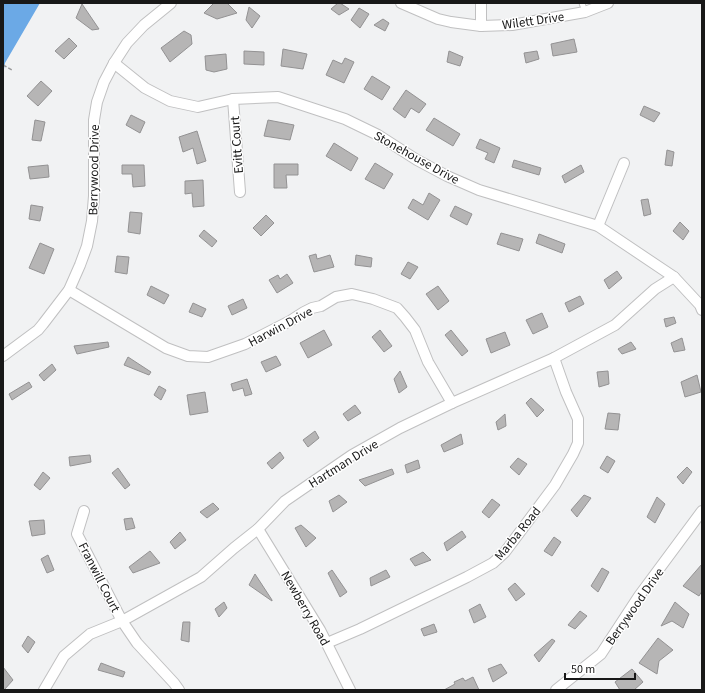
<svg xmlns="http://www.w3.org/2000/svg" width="705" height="693" font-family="'Source Sans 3',sans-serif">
<rect width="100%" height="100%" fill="#f1f2f3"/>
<polygon fill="#6ba9e6" points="3,3 40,3 5,63 3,75"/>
<g fill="#b6b5b5" stroke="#939293">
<polygon points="214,3 227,3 237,13 217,19 204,13"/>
<polygon points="338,3 340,3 349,9 339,15 331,9"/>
<polygon points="82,4 99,29 92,30 76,18"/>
<polygon points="249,7 260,16 252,28 246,20"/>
<polygon points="359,8 369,14 360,28 351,20"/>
<polygon points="383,19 389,23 385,31 374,25"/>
<polygon points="184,31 191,35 192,44 170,62 161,48"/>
<polygon points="69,38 77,46 64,59 55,51"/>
<polygon points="574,39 577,52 553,56 551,44"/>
<polygon points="283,49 307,54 303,69 281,66"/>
<polygon points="244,51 264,52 264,65 244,64"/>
<polygon points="449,51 463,57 460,66 447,62"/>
<polygon points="537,51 539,59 526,63 524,53"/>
<polygon points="226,54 227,69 214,72 206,70 205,56"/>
<polygon points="345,58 354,62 344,83 326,75 333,60 342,64"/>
<polygon points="372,76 390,87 382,100 364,89"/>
<polygon points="41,81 52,91 38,106 27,96"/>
<polygon points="406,90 426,104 419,113 411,108 405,118 393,109"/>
<polygon points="644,106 660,113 654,122 640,115"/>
<polygon points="131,115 145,122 140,133 126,125"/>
<polygon points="434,118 460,134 453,146 426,130"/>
<polygon points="35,120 45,122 41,141 32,140"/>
<polygon points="268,120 294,125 290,140 264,136"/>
<polygon points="197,131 206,161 197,164 193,148 183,152 179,137"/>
<polygon points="480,139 500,148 494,163 485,159 488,153 476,148"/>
<polygon points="334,143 358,158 351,171 326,156"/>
<polygon points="667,150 674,152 672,166 665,165"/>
<polygon points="514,160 541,168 539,175 512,167"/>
<polygon points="375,163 393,174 384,189 365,179"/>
<polygon points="274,164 298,164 298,175 286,175 287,188 274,188"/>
<polygon points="48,165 49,177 30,179 28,167"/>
<polygon points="122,165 144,165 145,186 133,187 132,174 122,174"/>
<polygon points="581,165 584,172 565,183 562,176"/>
<polygon points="203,180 204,206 193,207 192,193 185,194 185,181"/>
<polygon points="429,193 440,200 428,220 408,208 413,199 423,205"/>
<polygon points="648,199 651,214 644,216 641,200"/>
<polygon points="31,205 43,207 40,221 29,219"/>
<polygon points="455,206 472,214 467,225 450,216"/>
<polygon points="130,212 142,213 140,234 128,232"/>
<polygon points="266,215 274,223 261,236 253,228"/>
<polygon points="680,222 689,231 683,240 673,231"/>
<polygon points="204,230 217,241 212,247 199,236"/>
<polygon points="501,233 523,239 519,251 497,244"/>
<polygon points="539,234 565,244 562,253 536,243"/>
<polygon points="40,243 54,249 44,274 29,268"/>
<polygon points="316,254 317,259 330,255 334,267 314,272 309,256"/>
<polygon points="356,255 372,258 371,267 355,265"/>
<polygon points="117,256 129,257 127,274 115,272"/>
<polygon points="408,262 418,267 410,279 401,274"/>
<polygon points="617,271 622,278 609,289 604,280"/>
<polygon points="287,274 293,283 277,293 269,280 278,275 280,279"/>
<polygon points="151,286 169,295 164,304 147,295"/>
<polygon points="438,286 449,301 438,310 426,294"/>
<polygon points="580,296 584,304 569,312 565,303"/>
<polygon points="243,299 247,308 232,315 228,306"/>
<polygon points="193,303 206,309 202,317 189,312"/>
<polygon points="542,313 548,327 533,334 526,320"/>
<polygon points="674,317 676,323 666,327 664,319"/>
<polygon points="324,330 332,345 308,358 300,343"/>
<polygon points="380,330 392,346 384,352 372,337"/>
<polygon points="451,330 468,351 462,356 445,335"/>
<polygon points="505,332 510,345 491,353 486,339"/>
<polygon points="682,338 685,350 674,352 671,343"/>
<polygon points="108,342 109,347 77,354 74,346"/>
<polygon points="631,342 636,349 622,354 618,349"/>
<polygon points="276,356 281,365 266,372 261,362"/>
<polygon points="128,357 151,372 149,375 124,365"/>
<polygon points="52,364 56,370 44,381 39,375"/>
<polygon points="400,371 407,387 399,393 394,379"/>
<polygon points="608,371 609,384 599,387 597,372"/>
<polygon points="697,375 701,392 685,397 681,382"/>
<polygon points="247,379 252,394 245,396 243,388 233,391 231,384"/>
<polygon points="29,382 32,387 12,400 9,394"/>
<polygon points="159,386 166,390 161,400 154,395"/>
<polygon points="205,392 208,412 190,415 187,395"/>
<polygon points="531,398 544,410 537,417 526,403"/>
<polygon points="355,405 361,413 348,421 343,414"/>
<polygon points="608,413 620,414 618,430 605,429"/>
<polygon points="505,414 506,426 498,430 496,422"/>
<polygon points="315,431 319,438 308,447 303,440"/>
<polygon points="461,434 463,444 444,452 441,445"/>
<polygon points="280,452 284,458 272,469 267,463"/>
<polygon points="90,455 91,462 70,466 69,457"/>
<polygon points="607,456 615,461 608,473 600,468"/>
<polygon points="518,458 527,464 519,475 510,467"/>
<polygon points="418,460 420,468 407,473 405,465"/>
<polygon points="687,467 692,472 683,484 677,477"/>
<polygon points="118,468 130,485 125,489 112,473"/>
<polygon points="392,469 394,474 365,486 359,480"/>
<polygon points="43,472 50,478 40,490 34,485"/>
<polygon points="339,495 347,502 333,512 329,501"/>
<polygon points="584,495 591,498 577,517 571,510"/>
<polygon points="657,497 665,504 655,523 647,517"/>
<polygon points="492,499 500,505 489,518 482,512"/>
<polygon points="213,503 219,509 207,518 200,512"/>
<polygon points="132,518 135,528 126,530 124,519"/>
<polygon points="44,520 45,534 32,536 29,521"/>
<polygon points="301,525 316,538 306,547 295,528"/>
<polygon points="462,531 466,537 447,551 444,543"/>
<polygon points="180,532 186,540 175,549 170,542"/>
<polygon points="554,537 561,542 552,556 544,551"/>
<polygon points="150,551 160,563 133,573 129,567"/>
<polygon points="423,552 431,560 415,566 410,559"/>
<polygon points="48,555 54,570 47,573 41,559"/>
<polygon points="702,564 702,591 699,596 683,586"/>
<polygon points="602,568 609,572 598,592 591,586"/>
<polygon points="332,570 347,592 340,597 328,573"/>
<polygon points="386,570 390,577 371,586 370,578"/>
<polygon points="255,574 272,600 272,601 249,585"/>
<polygon points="515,583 525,594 516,601 508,589"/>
<polygon points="224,602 227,608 219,617 215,609"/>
<polygon points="675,602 689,614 683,628 672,621 661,626"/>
<polygon points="480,604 486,617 474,623 469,610"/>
<polygon points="580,611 587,616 575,629 568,625"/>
<polygon points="183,622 190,622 189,642 181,640"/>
<polygon points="434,624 437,632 424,636 421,629"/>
<polygon points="28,636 35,642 28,653 22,646"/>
<polygon points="658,638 673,650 659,661 657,674 639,663"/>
<polygon points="552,639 555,641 539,662 534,655"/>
<polygon points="101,663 125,672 123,677 98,670"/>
<polygon points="501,664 507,673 493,682 488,669"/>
<polygon points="3,667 13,680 4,690 3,690"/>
<polygon points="632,669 643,682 634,690 620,690 615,682"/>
<polygon points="473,677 479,690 444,690 455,684 454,682 463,678 465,681"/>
</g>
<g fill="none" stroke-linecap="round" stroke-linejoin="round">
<g stroke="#c0c0c1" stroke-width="7">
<polyline id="service" points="582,3 585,12"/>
</g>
<g stroke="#c0c0c1" stroke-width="12">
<g id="minor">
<polyline points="401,3 438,19 451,22 481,26 512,25 568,15 585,12 608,3"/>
<polyline points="481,26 481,3"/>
<polyline points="114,63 145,88 170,101 198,107 233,99 278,97 345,119 378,135 417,160 447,176 479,190 598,226 674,277 700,305 702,310"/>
<polyline points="233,99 240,192"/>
<polyline points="598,226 624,163"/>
<polyline points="69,290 166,348 188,356 208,357 245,344 290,321 304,312 312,308 321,306 336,297 352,294 373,299 397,308 405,317 415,330 428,362 452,403"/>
<polyline points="3,356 38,330 43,324 69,290 80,265 87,246 92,221 94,196 94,120 97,102 104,82 114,63 127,43 144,25 171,3"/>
<polyline points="84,511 77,534 122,621 137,643 174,683 179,690"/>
<polyline points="258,529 320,630 350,690"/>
<polyline points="327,643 360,629 467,577 493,563 505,552 555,485 573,454 578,443 578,419 566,392 554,358"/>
<polyline points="44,690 64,656 90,634 122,621 201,577 234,548 258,529 285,501 352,455 400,428 452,403 554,358 615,325 655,289 674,277"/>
<polyline points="556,690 601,654 639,596 702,511"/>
</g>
</g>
<polyline stroke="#9a9a9b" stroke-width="1.5" stroke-dasharray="4 2" stroke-linecap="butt" points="3,65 12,70"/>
<use href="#service" stroke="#fff" stroke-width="5"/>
<use href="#minor" stroke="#fff" stroke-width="10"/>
</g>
<g text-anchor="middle" stroke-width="3" stroke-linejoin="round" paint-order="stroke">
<g font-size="13" fill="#181818" stroke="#fff">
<text transform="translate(533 20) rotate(-8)" y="5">Wilett Drive</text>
<text transform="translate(236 145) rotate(-94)" y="5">Evitt Court</text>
<text transform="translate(417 157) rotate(29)" y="5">Stonehouse Drive</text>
<text transform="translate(93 170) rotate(-89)" y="5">Berrywood Drive</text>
<text transform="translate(280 326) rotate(-28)" y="5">Harwin Drive</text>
<text transform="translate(343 463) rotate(-32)" y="5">Hartman Drive</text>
<text transform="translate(517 533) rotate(-51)" y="5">Marba Road</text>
<text transform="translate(100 577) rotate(63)" y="5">Franwill Court</text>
<text transform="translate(634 606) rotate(-55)" y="5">Berrywood Drive</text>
<text transform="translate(306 608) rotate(60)" y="5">Newberry Road</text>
</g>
</g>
<rect width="705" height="693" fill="none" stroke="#181818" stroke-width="8"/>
<path d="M565 673v6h70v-6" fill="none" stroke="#181818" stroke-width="2"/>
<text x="571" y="673" font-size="12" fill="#181818" stroke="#ffffff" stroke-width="3" paint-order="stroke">50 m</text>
</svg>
